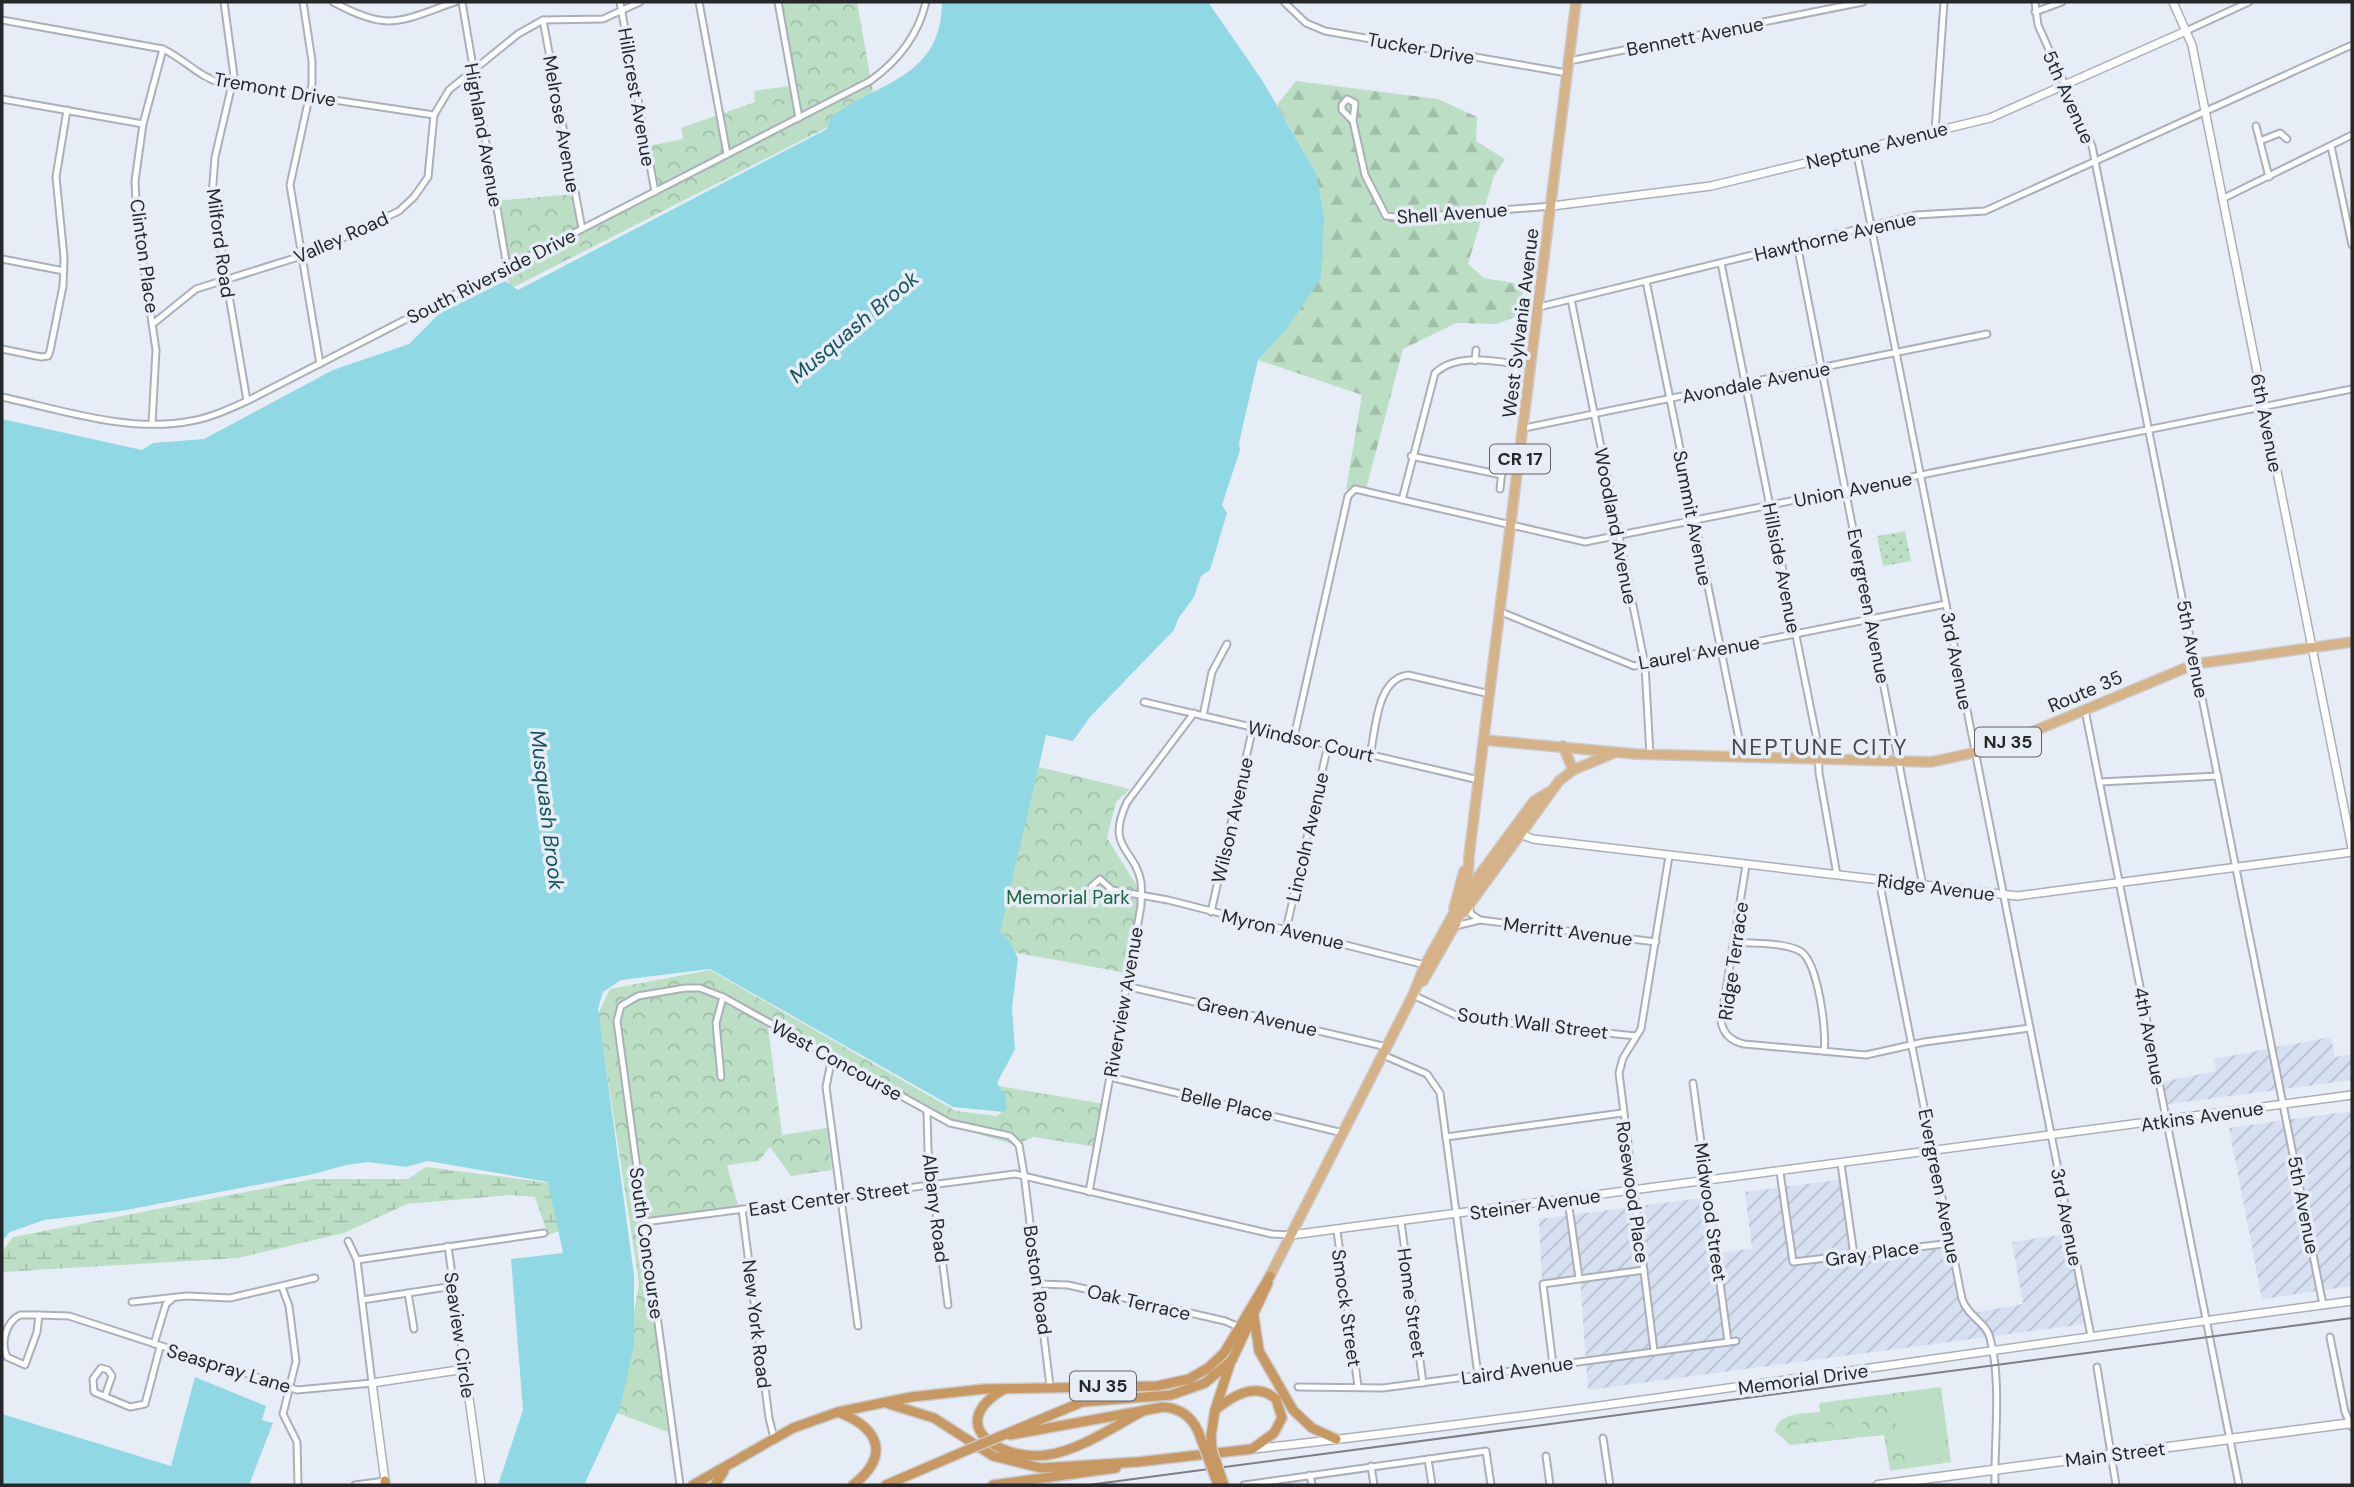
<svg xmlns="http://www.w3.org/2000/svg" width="2354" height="1487" font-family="'DM Sans',sans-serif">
<defs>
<pattern id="industrial-furrows" width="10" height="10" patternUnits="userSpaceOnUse" patternTransform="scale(1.75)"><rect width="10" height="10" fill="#d6e0f1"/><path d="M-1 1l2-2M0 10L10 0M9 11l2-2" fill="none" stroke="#b8c0cf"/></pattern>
<pattern id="grass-dots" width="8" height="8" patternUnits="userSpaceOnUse" patternTransform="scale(1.75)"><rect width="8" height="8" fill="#bcdec5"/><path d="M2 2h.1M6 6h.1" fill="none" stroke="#a1bea9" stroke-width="1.8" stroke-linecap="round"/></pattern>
<pattern id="forest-firs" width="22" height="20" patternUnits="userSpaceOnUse" patternTransform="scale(1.75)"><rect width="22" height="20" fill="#bcdec5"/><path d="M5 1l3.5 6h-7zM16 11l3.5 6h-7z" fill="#a1bea9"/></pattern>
<pattern id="wetland-marsh" width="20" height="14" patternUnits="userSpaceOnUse" patternTransform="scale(1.75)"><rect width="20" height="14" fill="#bcdec5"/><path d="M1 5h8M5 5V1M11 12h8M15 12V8" fill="none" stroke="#a1bea9"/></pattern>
<pattern id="park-crowns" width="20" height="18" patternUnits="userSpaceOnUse" patternTransform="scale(1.75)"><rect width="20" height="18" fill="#bcdec5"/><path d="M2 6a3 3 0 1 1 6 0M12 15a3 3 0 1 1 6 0" fill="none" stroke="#a1bea9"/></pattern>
</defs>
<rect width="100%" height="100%" fill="#e7edf7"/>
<g fill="url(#industrial-furrows)">
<polygon points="2331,1037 2335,1057 2352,1054 2352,1080 2161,1105 2157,1083 2216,1071 2214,1059"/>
<polygon points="2352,1111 2352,1286 2262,1299 2229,1128"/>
<polygon points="1844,1179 1852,1259 1949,1248 1967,1314 2023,1304 2012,1242 2067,1234 2085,1324 1588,1390 1580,1279 1542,1283 1539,1219 1708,1197 1716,1254 1752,1248 1745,1192"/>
</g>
<polygon fill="url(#grass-dots)" points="1905,531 1911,561 1883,566 1877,536"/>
<polygon fill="url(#forest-firs)" points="1296,81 1438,99 1477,117 1476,141 1505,159 1494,176 1468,264 1484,278 1524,285 1520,315 1497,324 1456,323 1403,349 1365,493 1346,489 1362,395 1258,360 1286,330 1316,173 1277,105"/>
<polygon fill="url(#wetland-marsh)" points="426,1167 550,1183 562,1230 548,1235 535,1197 510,1195 407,1204 344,1233 238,1258 2,1272 2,1252 13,1237 313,1179 408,1179"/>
<g fill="url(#park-crowns)">
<polygon points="775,2 857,2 875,103 510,289 494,201 575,194 581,231 652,194 643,147 683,139 681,128 755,102 754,91 789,86"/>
<polygon points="1045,737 1039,767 1130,789 1116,802 1107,838 1141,892 1127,973 1012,952 993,933 1026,772"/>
<polygon points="710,970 956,1111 997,1116 1007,1108 1003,1095 993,1085 1105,1104 1097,1147 1033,1137 1016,1145 957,1128 768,1026 782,1135 827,1128 832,1170 791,1176 770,1147 759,1161 727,1165 740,1213 642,1226 668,1432 617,1413 639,1283 598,1014 610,989"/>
<path d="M1941,1387L1951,1462L1890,1471L1884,1435L1790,1445L1775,1431C1779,1412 1804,1414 1820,1412L1819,1403Z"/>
</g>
<g fill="#bcdec5">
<polygon points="1938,1390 1947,1457 1913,1462 1910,1440 1899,1444 1893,1405 1904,1400 1904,1394"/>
<polygon points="1860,1411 1863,1434 1835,1438 1832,1415"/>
<polygon points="1826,1421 1827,1435 1794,1439 1792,1426"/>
</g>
<g fill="#91d8e5">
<path d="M942,2H1208L1262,80L1316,173L1324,216L1321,278L1286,330L1258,360L1239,443L1240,450L1222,505L1227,513L1210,570L1201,576L1194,597L1178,619L1174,630L1090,717L1073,741L1046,735L1000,932L1008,939L1018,958L1012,1008L1015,1049L997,1083L1005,1095L1007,1108L1004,1112L953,1107L710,969L621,980L603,992L598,1009L634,1275V1344L621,1405L584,1485H498L523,1410L511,1259L563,1253L548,1182L428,1161L406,1167L368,1162L346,1165L314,1174L121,1211L44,1220L10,1232L2,1241V419L142,450L153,443L204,439L333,370L409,344L440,313L505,281L518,290L827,129L830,118C880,80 941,79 942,2Z"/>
<polygon points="195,1377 266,1406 262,1420 273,1423 249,1485 2,1485 2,1414 171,1466"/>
</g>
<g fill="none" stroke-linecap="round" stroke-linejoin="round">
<g stroke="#aab0ba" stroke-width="9">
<g id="minor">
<polyline points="224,2 234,76 215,157 212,196 247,401"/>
<polyline points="303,2 312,61 312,84 290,185 320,364"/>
<path d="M333,2C389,32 398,22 455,2"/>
<polyline points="462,2 507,267"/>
<polyline points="620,2 655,192"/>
<polyline points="699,2 727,154"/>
<polyline points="778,2 799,118"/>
<polyline points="1284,2 1306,23 1325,31 1567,73"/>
<polyline points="2035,2 2038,25 2092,146 2323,1305"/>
<polyline points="2035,12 2062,2"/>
<path d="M2,20L163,49C184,59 199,77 221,83L434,115"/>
<polyline points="543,20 582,229"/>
<polyline points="2186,31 2249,2"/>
<polyline points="1569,61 1863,2"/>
<polyline points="2,99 143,124"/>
<polygon points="1347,99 1355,103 1353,121 1342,110 1342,105"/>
<polyline points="1353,121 1365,175 1386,216 1404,218 1552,206"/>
<polyline points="2256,126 2269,177"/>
<polyline points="1935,131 1944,2"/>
<polyline points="2260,141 2280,133 2287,139"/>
<polyline points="2331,146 2352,245"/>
<polyline points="1856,150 2091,1336"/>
<polyline points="2222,199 2352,135"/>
<polyline points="1797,244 1923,886"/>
<polyline points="2,259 64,271"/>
<polyline points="1721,263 1818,745 1819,773 1837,875"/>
<polyline points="1646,281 1740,744 1740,756"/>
<polyline points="1571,299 1645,665 1650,755"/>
<polyline points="1539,307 1916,215 1985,211 2352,45"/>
<polyline points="154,323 196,289 314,252 399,211 414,197 428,177 434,115 449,90 518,34 543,20 603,19 640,2"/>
<polyline points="2,349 41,357 48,356 50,351 63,286 64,257 56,177 67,110"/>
<polyline points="1475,361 1476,350"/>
<polyline points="1517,378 1515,364 1519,352"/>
<path d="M2,397C62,410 129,433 191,421C210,418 229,409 247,401L870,81C898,61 918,36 926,2"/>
<polyline points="152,424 156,350 137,222 135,181 143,124 163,49"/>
<polyline points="1524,428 1987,334"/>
<polyline points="1411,456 1502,475"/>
<polyline points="1500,489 1503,461"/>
<path d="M1402,500L1435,373C1455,354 1489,360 1515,364"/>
<polyline points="1501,612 1634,666 1946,604"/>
<polyline points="1144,702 1479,780"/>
<polyline points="2085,710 2239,1485"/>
<polyline points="1203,716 1212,672 1227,644"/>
<polyline points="1294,737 1348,496 1355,489 1585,542 2352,389"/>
<path d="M1370,755C1376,730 1376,679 1408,675L1490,694"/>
<polyline points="2100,782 2218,776"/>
<path d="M1746,865L1721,1021C1723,1034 1731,1041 1744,1044L1866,1055L1924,1042L2030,1028"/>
<polygon points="1100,879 1112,890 1098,896 1091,887"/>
<path d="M1879,880L1962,1299C1968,1317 1987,1323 1990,1338C2002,1381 1994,1440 1995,1485"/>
<polyline points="1112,890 1168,900 1425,965"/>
<polyline points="1469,905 1471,914 1480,920"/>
<polyline points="1211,912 1253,727"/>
<polyline points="1455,926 1480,920 1656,942"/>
<polyline points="1286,930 1328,745"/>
<path d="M1734,942C1753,944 1783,942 1800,951C1818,961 1827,1032 1824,1051"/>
<polyline points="1126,986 1387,1047"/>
<polyline points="1413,995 1462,1018 1636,1036"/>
<polyline points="1383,1055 1427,1074 1440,1093 1478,1375"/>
<polyline points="832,1057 826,1087 858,1326"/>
<polyline points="721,1077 716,1023 723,997"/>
<polyline points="1110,1077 1343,1133"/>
<polyline points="1693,1083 1728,1342"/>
<polyline points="927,1111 928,1150 948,1305"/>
<polyline points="1446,1137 1622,1113"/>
<polyline points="1841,1164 1854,1255"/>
<polyline points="1780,1172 1793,1262 1952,1243"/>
<path d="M1089,1192L1141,906C1141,898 1142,890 1141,882C1135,848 1105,849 1127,802L1194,713"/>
<polyline points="1568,1200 1579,1278"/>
<polyline points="742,1209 769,1418 774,1438"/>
<polyline points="644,1222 1015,1174 1272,1234 1291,1235"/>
<polyline points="1401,1222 1423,1383"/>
<polyline points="1337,1231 1358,1386"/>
<polyline points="348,1241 357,1260"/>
<polyline points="448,1246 465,1369"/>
<polyline points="357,1260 544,1233"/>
<polyline points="1039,1284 1068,1285 1225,1321 1239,1327"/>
<polyline points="282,1287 289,1306 296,1361 283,1414 297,1442 298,1485"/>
<polyline points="408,1293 414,1329"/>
<polyline points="362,1300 454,1286"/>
<polyline points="132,1302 187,1296 230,1298 315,1278"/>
<path d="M20,1315H39L37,1332L25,1365L7,1357C0,1343 6,1322 20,1315Z"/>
<polyline points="39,1315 69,1316 297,1390 372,1383 357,1260"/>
<polyline points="2330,1337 2345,1412 2352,1427"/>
<polyline points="154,1344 166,1304 171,1300"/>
<polyline points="1654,1351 1619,1073 1623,1058 1641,1029 1669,856"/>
<polyline points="1553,1365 1543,1284 1644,1270"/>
<polyline points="2097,1367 2116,1485"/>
<polyline points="1298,1387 1383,1388 1736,1341"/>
<polyline points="105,1396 112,1376 108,1370 101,1368 93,1379 94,1392 130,1407 145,1404 160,1347"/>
<polyline points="1603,1438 1610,1485"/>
<polyline points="1546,1456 1550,1485"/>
<polyline points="1428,1459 1432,1485"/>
<polyline points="1371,1466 1374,1485"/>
<polyline points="1310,1475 1312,1485"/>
<polyline points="355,1485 385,1481"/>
<polyline points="680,1485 617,1021 621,1006 638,996 685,988 700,988 723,997 950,1123 1010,1136 1019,1145 1024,1174 1050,1386"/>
<polyline points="1244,1485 1486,1451 1491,1485"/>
</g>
</g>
<g stroke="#aab0ba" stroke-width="10">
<g id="tertiary">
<polyline points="2173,2 2192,45 2352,848"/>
<polyline points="1552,206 1711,186 1990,118 2186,31"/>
<polyline points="1520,834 1533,839 2017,896 2352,852"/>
<polyline points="1291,1235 2352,1095"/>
<path d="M1253,1449C1620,1408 1986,1349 2352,1301"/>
<polyline points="385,1481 372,1383 465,1369 481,1485"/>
</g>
</g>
<g stroke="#aab0ba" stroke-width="11">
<polyline id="secondary" points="1878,1485 2352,1423"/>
</g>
<g stroke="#cbcbcc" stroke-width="12">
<g id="primary">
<polyline points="1484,740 1636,754 1931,762 1991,749 2195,664 2352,642"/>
<polyline points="1563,746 1573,770"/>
<polyline points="1467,892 1534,801 1549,792"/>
<polyline points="1454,908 1464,871"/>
<polyline points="1464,912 1559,781 1573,770 1614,753"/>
<polyline points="1454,927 1467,893 1469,856 1576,2"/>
<polyline points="1423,981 1456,923"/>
<polyline points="1270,1276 1413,995 1425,965 1459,904"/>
</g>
</g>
<g stroke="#cbcbcc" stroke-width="12">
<g id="trunk">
<polyline points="1254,1317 1259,1351 1293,1410 1312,1428 1336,1439"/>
<path d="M1004,1389C943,1425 1000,1461 1047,1455C1081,1450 1116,1425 1145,1410"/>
<path d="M889,1404L934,1418L993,1456L1041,1468L1137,1462L1252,1449L1274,1433L1282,1418L1276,1399C1255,1381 1233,1396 1215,1410"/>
<path d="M838,1412C879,1428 891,1455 853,1485"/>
<path d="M1010,1435L1163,1407C1180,1408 1191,1416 1198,1431"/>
<polyline points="1001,1436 1082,1402 1171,1395 1205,1383 1232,1360 1268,1283"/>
<polyline points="1211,1436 1215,1410 1230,1364"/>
<polyline points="385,1481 385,1485"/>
<polyline points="693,1485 793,1428 838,1412 911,1397 984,1389 1157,1386 1189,1379 1208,1368 1224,1353 1270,1276"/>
<polyline points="715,1485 724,1471"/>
<polyline points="886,1485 965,1451"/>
<polyline points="993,1485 1116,1468"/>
</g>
</g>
<use href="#minor" stroke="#fff" stroke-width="5"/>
<use href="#tertiary" stroke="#fff" stroke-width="7"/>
<use href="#secondary" stroke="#fff" stroke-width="8"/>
<use href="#primary" stroke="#d6b289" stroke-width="9"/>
<use href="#trunk" stroke="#c89862" stroke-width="9"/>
<polyline stroke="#7b7f86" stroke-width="2" points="1088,1485 2352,1318"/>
<g stroke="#cbcbcc" stroke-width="12" stroke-linecap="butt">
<g id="trunk-bridge">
<polyline points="1198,1431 1218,1485"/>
<polyline points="1211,1436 1212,1450 1224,1485"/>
<polyline points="965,1451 1001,1436"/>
</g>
</g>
<use href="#trunk-bridge" stroke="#c89862" stroke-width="9"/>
</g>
<g text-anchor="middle" stroke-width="7" stroke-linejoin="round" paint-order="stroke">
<g fill="#e7edf7" stroke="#5f6268" stroke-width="2">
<rect x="1490" y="444.5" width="60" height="29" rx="5"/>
<rect x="1975" y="727.5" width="66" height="29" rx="5"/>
<rect x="1070" y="1371.5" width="66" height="29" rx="5"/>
</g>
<g font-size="18" font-weight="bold" fill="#25272b">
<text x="1520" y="465">CR 17</text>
<text x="2008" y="748">NJ 35</text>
<text x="1103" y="1392">NJ 35</text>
</g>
<g font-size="19" fill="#25272b" stroke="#e7edf7">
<text transform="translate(1695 36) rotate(-11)" y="7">Bennett Avenue</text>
<text transform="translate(1421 48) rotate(10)" y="7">Tucker Drive</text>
<text transform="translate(275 89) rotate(10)" y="7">Tremont Drive</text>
<text transform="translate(637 97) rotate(80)" y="7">Hillcrest Avenue</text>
<text transform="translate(2069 97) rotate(66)" y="7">5th Avenue</text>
<text transform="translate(562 124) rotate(80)" y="7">Melrose Avenue</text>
<text transform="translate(484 135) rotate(80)" y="7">Highland Avenue</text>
<text transform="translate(1877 145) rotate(-14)" y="7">Neptune Avenue</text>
<text transform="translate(1452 213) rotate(-4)" y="7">Shell Avenue</text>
<text transform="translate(1835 236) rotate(-13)" y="7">Hawthorne Avenue</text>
<text transform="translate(341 237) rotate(-24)" y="7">Valley Road</text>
<text transform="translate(221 243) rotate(82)" y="7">Milford Road</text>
<text transform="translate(145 256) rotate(82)" y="7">Clinton Place</text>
<text transform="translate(491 276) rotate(-27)" y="7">South Riverside Drive</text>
<text transform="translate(1520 323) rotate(-83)" y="7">West Sylvania Avenue</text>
<text transform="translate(1756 382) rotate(-11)" y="7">Avondale Avenue</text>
<text transform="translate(2267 423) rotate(79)" y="7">6th Avenue</text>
<text transform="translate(1853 489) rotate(-11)" y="7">Union Avenue</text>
<text transform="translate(1693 518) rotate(79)" y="7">Summit Avenue</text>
<text transform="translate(1616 526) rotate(79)" y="7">Woodland Avenue</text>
<text transform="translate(1782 568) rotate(79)" y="7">Hillside Avenue</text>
<text transform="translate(1869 606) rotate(79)" y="7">Evergreen Avenue</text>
<text transform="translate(2193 649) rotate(79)" y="7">5th Avenue</text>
<text transform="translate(1699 652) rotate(-10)" y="7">Laurel Avenue</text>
<text transform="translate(1957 661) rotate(79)" y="7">3rd Avenue</text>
<text transform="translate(2085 691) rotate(-23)" y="7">Route 35</text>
<text transform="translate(1311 741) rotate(13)" y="7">Windsor Court</text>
<text transform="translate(1232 820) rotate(-77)" y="7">Wilson Avenue</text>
<text transform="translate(1307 837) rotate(-77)" y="7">Lincoln Avenue</text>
<text transform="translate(1936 887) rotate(7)" y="7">Ridge Avenue</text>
<text transform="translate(1283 929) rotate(13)" y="7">Myron Avenue</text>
<text transform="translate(1568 931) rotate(7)" y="7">Merritt Avenue</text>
<text transform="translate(1733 961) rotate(-82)" y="7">Ridge Terrace</text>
<text transform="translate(1123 1002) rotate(-80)" y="7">Riverview Avenue</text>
<text transform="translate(1257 1016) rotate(13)" y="7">Green Avenue</text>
<text transform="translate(1533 1023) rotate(7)" y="7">South Wall Street</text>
<text transform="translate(2150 1036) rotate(79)" y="7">4th Avenue</text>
<text transform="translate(837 1060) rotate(29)" y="7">West Concourse</text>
<text transform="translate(1227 1104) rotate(13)" y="7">Belle Place</text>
<text transform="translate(2202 1116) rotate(-8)" y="7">Atkins Avenue</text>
<text transform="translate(1940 1186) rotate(79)" y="7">Evergreen Avenue</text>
<text transform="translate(1633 1192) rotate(82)" y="7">Rosewood Place</text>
<text transform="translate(829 1198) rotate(-8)" y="7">East Center Street</text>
<text transform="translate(1535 1204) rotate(-8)" y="7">Steiner Avenue</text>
<text transform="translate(2304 1205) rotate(79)" y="7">5th Avenue</text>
<text transform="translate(936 1208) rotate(83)" y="7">Albany Road</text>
<text transform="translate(1711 1212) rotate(82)" y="7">Midwood Street</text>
<text transform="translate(2067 1217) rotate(79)" y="7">3rd Avenue</text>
<text transform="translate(647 1243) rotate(82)" y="7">South Concourse</text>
<text transform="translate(1872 1253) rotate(-8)" y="7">Gray Place</text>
<text transform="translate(1038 1280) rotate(82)" y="7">Boston Road</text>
<text transform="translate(1139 1302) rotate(13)" y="7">Oak Terrace</text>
<text transform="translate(1412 1303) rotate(82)" y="7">Home Street</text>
<text transform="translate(1347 1308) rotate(82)" y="7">Smock Street</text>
<text transform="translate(757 1324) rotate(83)" y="7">New York Road</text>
<text transform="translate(460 1335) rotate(82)" y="7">Seaview Circle</text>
<text transform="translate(229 1368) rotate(17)" y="7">Seaspray Lane</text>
<text transform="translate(1517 1370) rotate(-8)" y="7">Laird Avenue</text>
<text transform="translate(1803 1379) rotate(-8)" y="7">Memorial Drive</text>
<text transform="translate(2115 1454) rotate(-7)" y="7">Main Street</text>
</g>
<g font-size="19" fill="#1a673b" stroke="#e7edf7">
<text x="1068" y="904">Memorial Park</text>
</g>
<g font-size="21" font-style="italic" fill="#15525c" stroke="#e7edf7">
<text transform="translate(854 327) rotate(-40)" y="7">Musquash Brook</text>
<text transform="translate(547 810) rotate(83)" y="7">Musquash Brook</text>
</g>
<g font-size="23" letter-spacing="2" fill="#464b54" stroke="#e7edf7">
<text x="1820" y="755">NEPTUNE CITY</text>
</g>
</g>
<rect width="2354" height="1487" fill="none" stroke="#25272b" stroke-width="7"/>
</svg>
